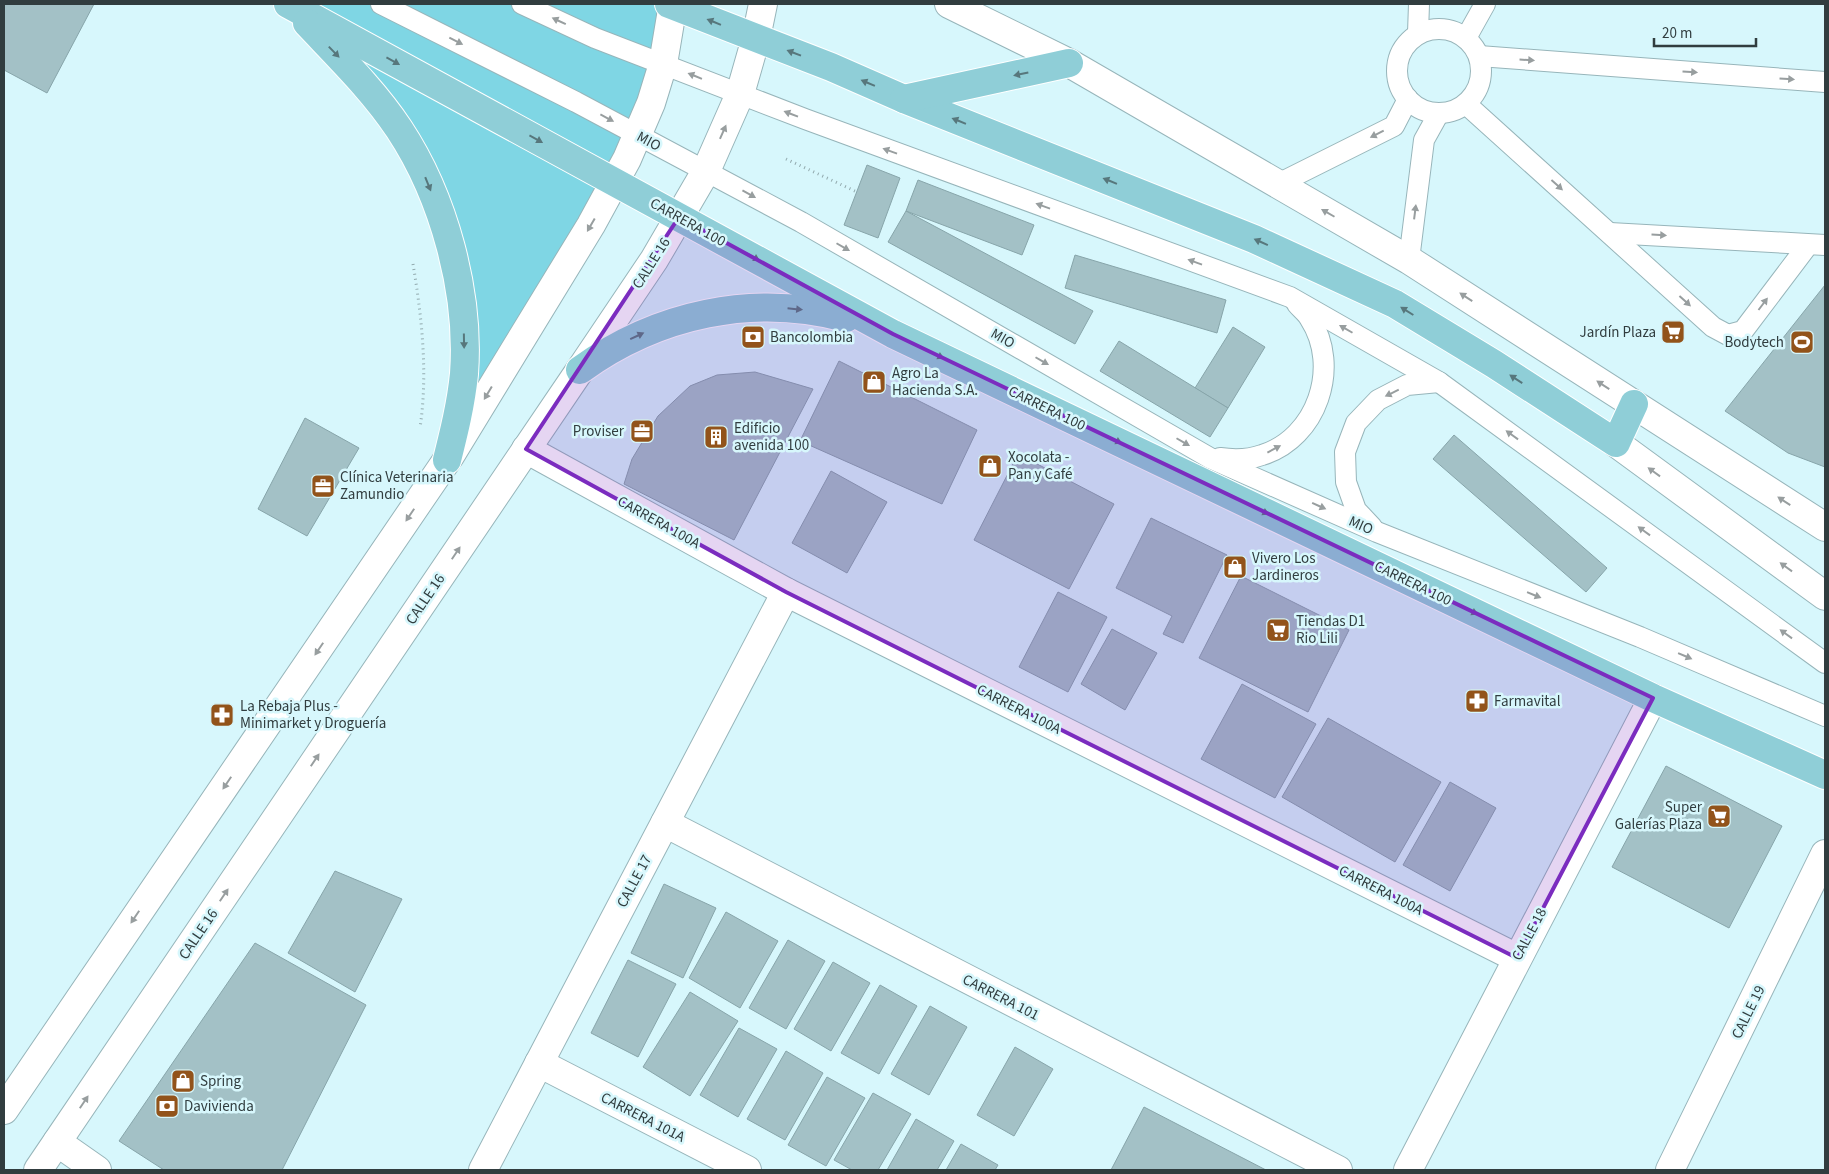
<svg xmlns="http://www.w3.org/2000/svg" width="1829" height="1174" font-family="'Source Sans 3',sans-serif">
<rect width="100%" height="100%" fill="#d7f7fc"/>
<polygon fill="#7fd6e4" points="288,4 673,4 663,64 447,460 463,375 424,174"/>
<g fill="#a3c1c6" stroke="#87a5aa">
<polygon points="4,4 94,4 47,93 4,70"/>
<polygon points="867,165 900,178 878,238 844,225"/>
<polygon points="918,180 1034,225 1022,255 906,211"/>
<polygon points="906,211 1093,311 1075,344 888,242"/>
<polygon points="1075,255 1226,300 1217,333 1065,288"/>
<polygon points="1825,285 1825,467 1788,453 1725,411"/>
<polygon points="1233,327 1265,347 1228,408 1195,388"/>
<polygon points="1119,341 1228,408 1210,437 1100,371"/>
<polygon points="839,361 977,430 942,504 800,441"/>
<polygon points="755,372 813,389 734,540 624,484 632,459 658,416 690,386 717,375"/>
<polygon points="305,418 359,448 307,536 258,509"/>
<polygon points="1454,435 1607,568 1586,592 1433,459"/>
<polygon points="1018,454 1114,504 1069,589 974,540"/>
<polygon points="831,471 887,502 847,573 792,543"/>
<polygon points="1151,518 1227,555 1183,643 1163,634 1172,616 1116,588"/>
<polygon points="1241,576 1349,630 1308,712 1199,658"/>
<polygon points="1058,592 1107,617 1068,692 1019,667"/>
<polygon points="1112,629 1157,653 1125,710 1081,684"/>
<polygon points="1242,684 1316,724 1275,798 1201,759"/>
<polygon points="1328,718 1441,782 1395,862 1282,797"/>
<polygon points="1666,766 1782,826 1729,928 1612,867"/>
<polygon points="1450,782 1496,808 1450,891 1403,865"/>
<polygon points="335,871 402,899 355,992 288,953"/>
<polygon points="664,884 716,908 683,978 631,953"/>
<polygon points="726,912 778,941 740,1008 689,978"/>
<polygon points="788,940 825,961 786,1029 749,1008"/>
<polygon points="255,943 366,1005 282,1170 164,1170 119,1141"/>
<polygon points="628,960 676,984 638,1057 591,1033"/>
<polygon points="833,962 870,983 831,1051 794,1029"/>
<polygon points="880,985 917,1006 879,1074 841,1053"/>
<polygon points="690,992 738,1021 690,1096 643,1067"/>
<polygon points="930,1006 967,1027 929,1095 891,1074"/>
<polygon points="739,1028 777,1049 738,1117 700,1095"/>
<polygon points="1015,1047 1053,1069 1014,1136 977,1115"/>
<polygon points="786,1051 823,1073 785,1140 747,1119"/>
<polygon points="827,1077 865,1098 826,1166 788,1145"/>
<polygon points="873,1093 911,1114 878,1170 852,1170 834,1160"/>
<polygon points="1144,1107 1266,1170 1111,1170"/>
<polygon points="916,1119 954,1141 937,1170 887,1170"/>
<polygon points="961,1144 998,1165 995,1170 946,1170"/>
</g>
<g fill="none" stroke-linecap="round" stroke-linejoin="round">
<g stroke="#97b5ba" stroke-width="22">
<g id="service">
<polyline points="381,4 576,102 801,222 1210,458 1377,532 1640,637 1825,716"/>
<polyline points="522,4 595,38 805,119 1290,297 1439,382 1825,663"/>
<circle cx="1439" cy="71" r="42"/>
<polyline points="1418,33 1419,4"/>
<polyline points="1466,38 1485,4"/>
<polyline points="1479,56 1825,82"/>
<polyline points="1466,104 1713,327 1728,335 1743,331 1808,245"/>
<polyline points="1278,184 1394,126 1408,99"/>
<polyline points="1610,233 1825,245"/>
<polyline points="1409,260 1424,140 1439,113"/>
<path d="M1220,458C1234,460 1248,460 1262,455C1317,438 1341,367 1310,319C1307,313 1301,309 1297,304"/>
<polyline points="1372,527 1356,510 1346,482 1345,452 1356,423 1378,400 1407,385 1439,382"/>
</g>
</g>
<g stroke="#97b5ba" stroke-width="30">
<g id="minor">
<polyline points="526,449 786,592 1517,958"/>
<polyline points="665,823 1338,1170"/>
<polyline points="539,1063 747,1170"/>
<polyline points="57,1142 97,1170"/>
<polyline points="483,1170 786,592"/>
<polyline points="1408,1170 1653,698"/>
<polyline points="1670,1170 1825,854"/>
</g>
</g>
<g stroke="#97b5ba" stroke-width="30">
<g id="tertiary">
<polyline points="949,4 1069,63 1409,260 1825,527"/>
<polyline points="580,370 654,260 706,171 740,94 756,38 763,4"/>
<polyline points="450,456 591,225 627,159 651,103 663,64 673,4"/>
</g>
</g>
<g stroke="#97b5ba" stroke-width="30">
<g id="secondary">
<polyline points="1616,443 1825,596"/>
<polyline points="4,1110 447,460"/>
<polyline points="38,1170 580,370"/>
</g>
</g>
<g stroke="#fff" stroke-width="30">
<g id="primary">
<polyline points="288,4 893,334 1653,698 1825,775"/>
<polyline points="669,4 831,67 904,99 1254,239 1395,304 1494,364 1616,443 1634,404"/>
<path d="M307,23C339,57 373,90 399,129C444,197 470,293 464,374C461,404 454,432 447,460"/>
<polyline points="904,99 1069,63"/>
<path d="M580,370C657,314 753,293 846,318"/>
</g>
</g>
<g stroke="#92aaae" stroke-width="3" stroke-dasharray="1 4" stroke-linecap="butt">
<polyline points="786,159 857,192"/>
<path d="M413,264C422,318 428,374 420,428"/>
</g>
<use href="#service" stroke="#fff" stroke-width="20"/>
<use href="#minor" stroke="#fff" stroke-width="28"/>
<use href="#tertiary" stroke="#fff" stroke-width="28"/>
<use href="#secondary" stroke="#fff" stroke-width="28"/>
<use href="#primary" stroke="#8fced7" stroke-width="28"/>
</g>
<defs><path id="oneway-solid" d="M-6-.8H1V-3.2L6.5 0L1 3.2V.8H-6Z" transform="scale(1.25)"/></defs>
<g fill="#989e9f">
<use href="#oneway-solid" transform="translate(559 21) rotate(-155)"/>
<use href="#oneway-solid" transform="translate(456 41) rotate(27)"/>
<use href="#oneway-solid" transform="translate(1527 60) rotate(4)"/>
<use href="#oneway-solid" transform="translate(1690 72) rotate(4)"/>
<use href="#oneway-solid" transform="translate(695 76) rotate(-158)"/>
<use href="#oneway-solid" transform="translate(1787 79) rotate(4)"/>
<use href="#oneway-solid" transform="translate(791 114) rotate(-159)"/>
<use href="#oneway-solid" transform="translate(607 118) rotate(28)"/>
<use href="#oneway-solid" transform="translate(723 132) rotate(-66)"/>
<use href="#oneway-solid" transform="translate(1377 134) rotate(153)"/>
<use href="#oneway-solid" transform="translate(890 151) rotate(-160)"/>
<use href="#oneway-solid" transform="translate(1557 185) rotate(42)"/>
<use href="#oneway-solid" transform="translate(749 194) rotate(29)"/>
<use href="#oneway-solid" transform="translate(1043 206) rotate(-160)"/>
<use href="#oneway-solid" transform="translate(1415 212) rotate(-83)"/>
<use href="#oneway-solid" transform="translate(1328 213) rotate(-150)"/>
<use href="#oneway-solid" transform="translate(591 225) rotate(120)"/>
<use href="#oneway-solid" transform="translate(1659 235) rotate(3)"/>
<use href="#oneway-solid" transform="translate(843 247) rotate(30)"/>
<use href="#oneway-solid" transform="translate(1195 262) rotate(-160)"/>
<use href="#oneway-solid" transform="translate(1466 297) rotate(-147)"/>
<use href="#oneway-solid" transform="translate(1685 301) rotate(42)"/>
<use href="#oneway-solid" transform="translate(1763 304) rotate(-53)"/>
<use href="#oneway-solid" transform="translate(1346 329) rotate(-150)"/>
<use href="#oneway-solid" transform="translate(1042 361) rotate(30)"/>
<use href="#oneway-solid" transform="translate(1603 385) rotate(-147)"/>
<use href="#oneway-solid" transform="translate(488 393) rotate(121)"/>
<use href="#oneway-solid" transform="translate(1392 393) rotate(154)"/>
<use href="#oneway-solid" transform="translate(1512 435) rotate(-144)"/>
<use href="#oneway-solid" transform="translate(1183 442) rotate(30)"/>
<use href="#oneway-solid" transform="translate(1274 449) rotate(-28)"/>
<use href="#oneway-solid" transform="translate(1654 472) rotate(-144)"/>
<use href="#oneway-solid" transform="translate(1784 501) rotate(-147)"/>
<use href="#oneway-solid" transform="translate(1319 506) rotate(24)"/>
<use href="#oneway-solid" transform="translate(410 515) rotate(124)"/>
<use href="#oneway-solid" transform="translate(1644 531) rotate(-144)"/>
<use href="#oneway-solid" transform="translate(456 553) rotate(-56)"/>
<use href="#oneway-solid" transform="translate(1786 567) rotate(-144)"/>
<use href="#oneway-solid" transform="translate(1534 595) rotate(22)"/>
<use href="#oneway-solid" transform="translate(1786 634) rotate(-144)"/>
<use href="#oneway-solid" transform="translate(319 649) rotate(124)"/>
<use href="#oneway-solid" transform="translate(1685 656) rotate(23)"/>
<use href="#oneway-solid" transform="translate(315 760) rotate(-56)"/>
<use href="#oneway-solid" transform="translate(227 783) rotate(124)"/>
<use href="#oneway-solid" transform="translate(224 895) rotate(-56)"/>
<use href="#oneway-solid" transform="translate(135 917) rotate(124)"/>
<use href="#oneway-solid" transform="translate(84 1102) rotate(-56)"/>
</g>
<g fill="#57777c">
<use href="#oneway-solid" transform="translate(714 22) rotate(-158)"/>
<use href="#oneway-solid" transform="translate(334 52) rotate(46)"/>
<use href="#oneway-solid" transform="translate(794 53) rotate(-159)"/>
<use href="#oneway-solid" transform="translate(393 61) rotate(29)"/>
<use href="#oneway-solid" transform="translate(1021 74) rotate(168)"/>
<use href="#oneway-solid" transform="translate(868 83) rotate(-157)"/>
<use href="#oneway-solid" transform="translate(959 121) rotate(-158)"/>
<use href="#oneway-solid" transform="translate(536 139) rotate(29)"/>
<use href="#oneway-solid" transform="translate(1110 181) rotate(-158)"/>
<use href="#oneway-solid" transform="translate(428 184) rotate(68)"/>
<use href="#oneway-solid" transform="translate(1261 242) rotate(-156)"/>
<use href="#oneway-solid" transform="translate(753 257) rotate(29)"/>
<use href="#oneway-solid" transform="translate(795 309) rotate(6)"/>
<use href="#oneway-solid" transform="translate(1407 311) rotate(-148)"/>
<use href="#oneway-solid" transform="translate(637 336) rotate(-25)"/>
<use href="#oneway-solid" transform="translate(464 341) rotate(89)"/>
<use href="#oneway-solid" transform="translate(937 355) rotate(26)"/>
<use href="#oneway-solid" transform="translate(1516 379) rotate(-147)"/>
<use href="#oneway-solid" transform="translate(1115 440) rotate(26)"/>
<use href="#oneway-solid" transform="translate(1262 511) rotate(26)"/>
<use href="#oneway-solid" transform="translate(1471 611) rotate(26)"/>
</g>
<path fill="#7b2cbf" fill-opacity="0.2" stroke="#7b2cbf" stroke-width="4" stroke-linejoin="round" d="M679,217L893,334L1653,698L1517,958L786,592L526,449Z"/>
<defs>
<g id="supermarket-square" transform="scale(1.25)"><rect x="-9" y="-9" width="18" height="18" rx="4" fill="#92531a" stroke="#d7f7fc"/><path d="M-6-5.5h2.5l.6 2H6L4.5 2H-2.5L-4.4-4H-6ZM-1.5 3.2a1.3 1.3 0 1 0 .1 0ZM3 3.2a1.3 1.3 0 1 0 .1 0Z" fill="#fff"/></g>
<g id="bank-square" transform="scale(1.25)"><rect x="-9" y="-9" width="18" height="18" rx="4" fill="#92531a" stroke="#d7f7fc"/><path d="M-6-4H6V4H-6ZM0-2.3a2.3 2.3 0 1 0 0 4.6a2.3 2.3 0 1 0 0-4.6Z" fill="#fff"/></g>
<g id="stadium-square" transform="scale(1.25)"><rect x="-9" y="-9" width="18" height="18" rx="4" fill="#92531a" stroke="#d7f7fc"/><path d="M0-5a6.5 5 0 1 0 0 10a6.5 5 0 1 0 0-10ZM-3.5-1.8h7v3.6h-7Z" fill="#fff"/></g>
<g id="shop-square" transform="scale(1.25)"><rect x="-9" y="-9" width="18" height="18" rx="4" fill="#92531a" stroke="#d7f7fc"/><path d="M-5-2.5h2.3a2.7 3.5 0 0 1 5.4 0H5L5.5 6h-11ZM-1.5-2.5h3a1.5 2.3 0 0 0-3 0Z" fill="#fff"/></g>
<g id="office-square" transform="scale(1.25)"><rect x="-9" y="-9" width="18" height="18" rx="4" fill="#92531a" stroke="#d7f7fc"/><path d="M-6-3h4V-5.5h4V-3h4V5H-6ZM-1-4.5V-3h2v-1.5ZM-6 0V1H6V0Z" fill="#fff"/></g>
<g id="building-square" transform="scale(1.25)"><rect x="-9" y="-9" width="18" height="18" rx="4" fill="#92531a" stroke="#d7f7fc"/><path d="M-4-6H4V6H1V3H-1V6H-4ZM-2.5-4.3h1.7v1.8h-1.7ZM.8-4.3h1.7v1.8H.8ZM-2.5-1h1.7V.8h-1.7ZM.8-1h1.7V.8H.8Z" fill="#fff"/></g>
<g id="pharmacy-square" transform="scale(1.25)"><rect x="-9" y="-9" width="18" height="18" rx="4" fill="#92531a" stroke="#d7f7fc"/><path d="M-2-6h4v4h4v4h-4v4h-4v-4h-4v-4h4Z" fill="#fff"/></g>
</defs>
<g fill-rule="evenodd">
<use href="#supermarket-square" x="1673" y="332"/>
<use href="#bank-square" x="753" y="337"/>
<use href="#stadium-square" x="1802" y="342"/>
<use href="#shop-square" x="874" y="382"/>
<use href="#office-square" x="642" y="431"/>
<use href="#building-square" x="716" y="437"/>
<use href="#shop-square" x="990" y="466"/>
<use href="#office-square" x="323" y="486"/>
<use href="#shop-square" x="1235" y="567"/>
<use href="#supermarket-square" x="1278" y="630"/>
<use href="#pharmacy-square" x="1477" y="701"/>
<use href="#pharmacy-square" x="222" y="715"/>
<use href="#supermarket-square" x="1719" y="816"/>
<use href="#shop-square" x="183" y="1081"/>
<use href="#bank-square" x="167" y="1106"/>
</g>
<g text-anchor="middle" stroke-width="5" stroke-linejoin="round" paint-order="stroke">
<g font-size="15" fill="#313d3f" stroke="#d7f7fc">
<text transform="translate(649 141) rotate(28)" y="5">MIO</text>
<text transform="translate(688 222) rotate(29)" y="5">CARRERA 100</text>
<text transform="translate(651 263) rotate(-58)" y="5">CALLE 16</text>
<text transform="translate(1003 338) rotate(30)" y="5">MIO</text>
<text transform="translate(1047 408) rotate(26)" y="5">CARRERA 100</text>
<text transform="translate(659 522) rotate(29)" y="5">CARRERA 100A</text>
<text transform="translate(1361 525) rotate(24)" y="5">MIO</text>
<text transform="translate(1413 583) rotate(26)" y="5">CARRERA 100</text>
<text transform="translate(425 599) rotate(-56)" y="5">CALLE 16</text>
<text transform="translate(1019 709) rotate(27)" y="5">CARRERA 100A</text>
<text transform="translate(634 881) rotate(-62)" y="5">CALLE 17</text>
<text transform="translate(1381 890) rotate(27)" y="5">CARRERA 100A</text>
<text transform="translate(198 934) rotate(-56)" y="5">CALLE 16</text>
<text transform="translate(1529 934) rotate(-62)" y="5">CALLE 18</text>
<text transform="translate(1001 997) rotate(27)" y="5">CARRERA 101</text>
<text transform="translate(1748 1012) rotate(-64)" y="5">CALLE 19</text>
<text transform="translate(643 1117) rotate(27)" y="5">CARRERA 101A</text>
</g>
<g font-size="15" fill="#313d3f" stroke="#d7f7fc" text-anchor="start">
<text x="1656" y="337" text-anchor="end">Jardín Plaza</text>
<text x="770" y="342">Bancolombia</text>
<text x="1784" y="347" text-anchor="end">Bodytech</text>
<text x="892" y="378">Agro La<tspan x="892" dy="17">Hacienda S.A.</tspan></text>
<text x="734" y="433">Edificio<tspan x="734" dy="17">avenida 100</tspan></text>
<text x="624" y="436" text-anchor="end">Proviser</text>
<text x="1008" y="462">Xocolata -<tspan x="1008" dy="17">Pan y Café</tspan></text>
<text x="340" y="482">Clínica Veterinaria<tspan x="340" dy="17">Zamundio</tspan></text>
<text x="1252" y="563">Vivero Los<tspan x="1252" dy="17">Jardineros</tspan></text>
<text x="1296" y="626">Tiendas D1<tspan x="1296" dy="17">Rio Lili</tspan></text>
<text x="1494" y="706">Farmavital</text>
<text x="240" y="711">La Rebaja Plus -<tspan x="240" dy="17">Minimarket y Droguería</tspan></text>
<text x="1702" y="812" text-anchor="end">Super<tspan x="1702" dy="17">Galerías Plaza</tspan></text>
<text x="200" y="1086">Spring</text>
<text x="184" y="1111">Davivienda</text>
</g>
</g>
<rect width="1829" height="1174" fill="none" stroke="#313d3f" stroke-width="10"/>
<path d="M1654 38v8h102v-8" fill="none" stroke="#313d3f" stroke-width="2.5"/>
<text x="1662" y="38" font-size="15" fill="#313d3f" stroke="#d7f7fc" stroke-width="4" paint-order="stroke">20 m</text>
</svg>
